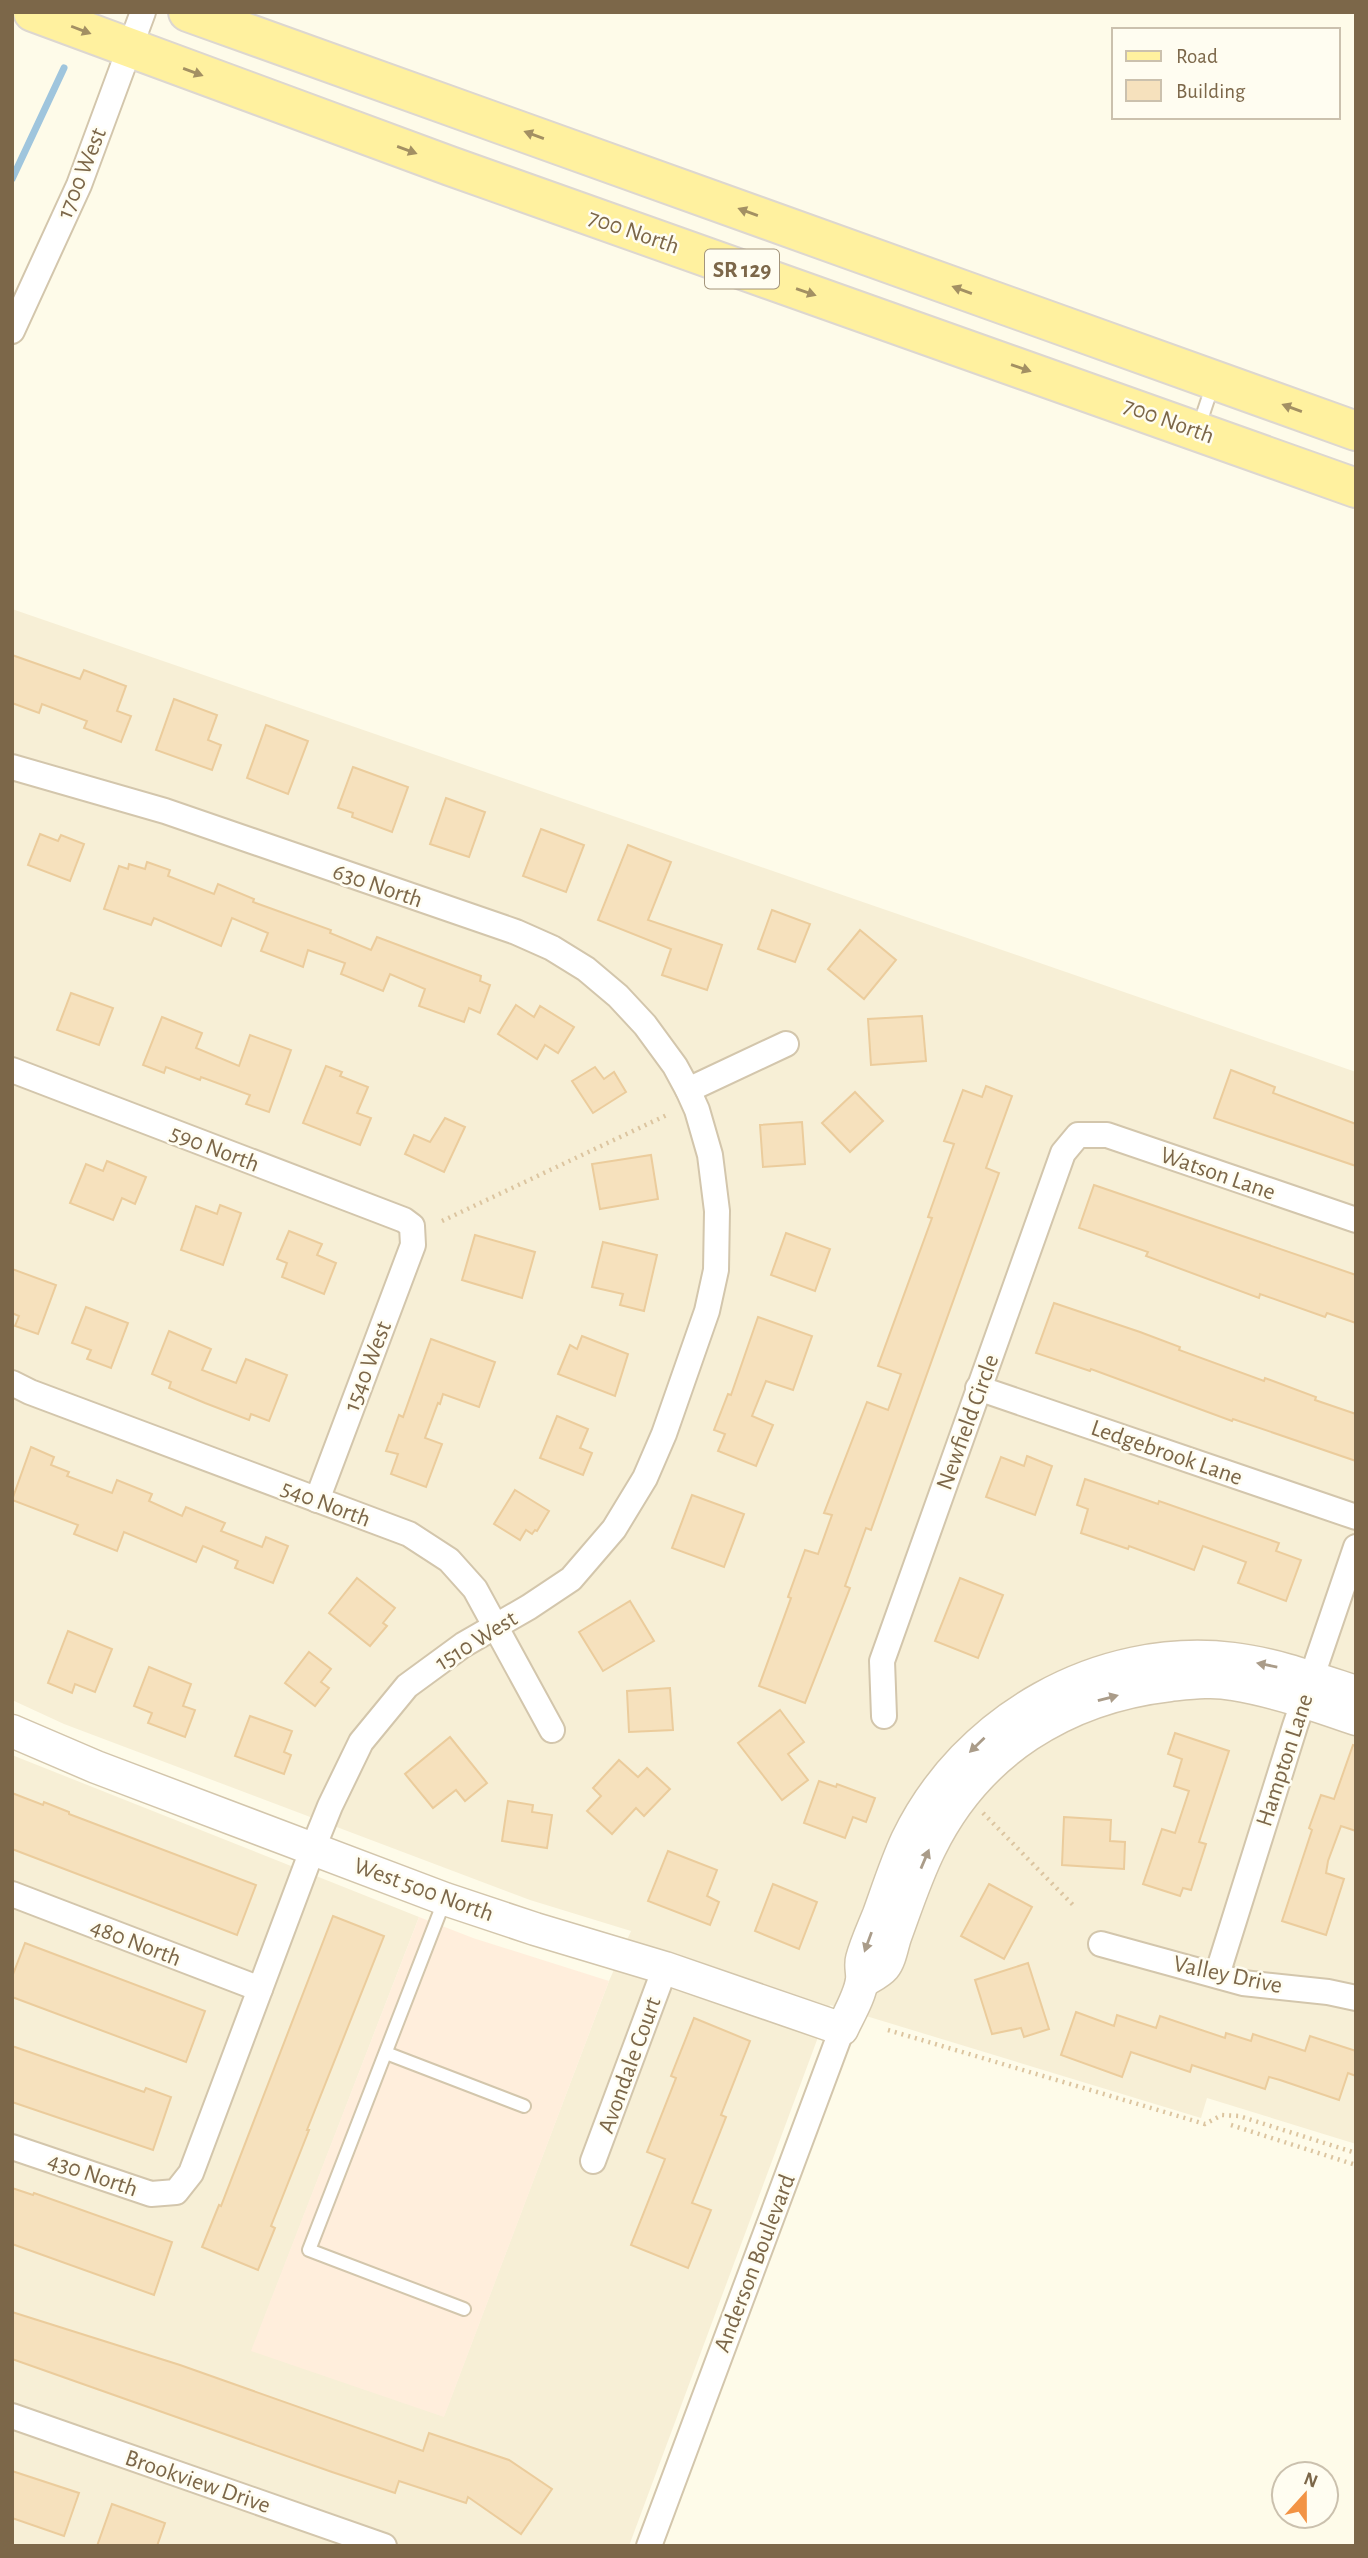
<svg xmlns="http://www.w3.org/2000/svg" width="1368" height="2558" font-family="'Alegreya Sans',sans-serif">
<rect width="100%" height="100%" fill="#fefbe9"/>
<polygon fill="#f7efd6" points="12,609 1356,1072 1356,2144 1207,2098 1201,2118 830,2005 629,2546 12,2546 12,1755 419,1917 252,2350 444,2416 609,1981 631,1931 530,1900 64,1724 12,1700"/>
<polygon fill="#ffeedc" points="419,1917 473,1938 609,1981 444,2417 251,2351"/>
<g fill="none" stroke-linecap="round" stroke-linejoin="round">
<polyline stroke="#9fc5dd" stroke-width="7" points="12,179 64,68"/>
</g>
<g fill="#f6e1bd" stroke="#ebcc9c" stroke-width="2">
<polygon points="12,655 80,679 84,670 126,686 117,711 131,716 121,742 84,728 87,721 42,704 39,713 12,703"/>
<polygon points="174,699 217,715 208,740 221,745 212,770 156,750"/>
<polygon points="266,725 308,741 288,794 247,778"/>
<polygon points="353,767 408,787 392,832 352,817 353,813 338,808"/>
<polygon points="446,798 485,812 469,857 430,844"/>
<polygon points="541,829 584,845 566,892 523,876"/>
<polygon points="40,834 58,841 61,835 84,844 70,881 28,865"/>
<polygon points="628,845 671,862 648,920 722,945 707,990 662,975 671,949 598,920"/>
<polygon points="147,862 170,870 168,876 214,894 218,884 254,899 253,902 331,930 330,933 371,950 377,937 481,976 480,981 490,985 480,1013 469,1008 464,1022 419,1006 425,989 390,974 383,991 341,974 345,963 308,950 303,967 261,951 268,933 232,918 221,946 154,918 151,925 104,909 119,866 128,869 129,864 145,869"/>
<polygon points="772,910 810,924 795,962 758,949"/>
<polygon points="860,930 896,960 864,999 828,969"/>
<polygon points="71,993 113,1008 99,1045 57,1030"/>
<polygon points="516,1005 534,1017 540,1006 574,1027 558,1053 545,1045 537,1059 498,1034"/>
<polygon points="922,1016 926,1061 871,1065 868,1019"/>
<polygon points="162,1017 202,1033 196,1048 239,1066 250,1035 291,1050 269,1112 246,1104 250,1095 201,1077 200,1080 166,1067 164,1073 143,1065"/>
<polygon points="326,1066 342,1072 340,1076 368,1087 357,1113 371,1118 360,1145 303,1123"/>
<polygon points="595,1067 604,1079 614,1072 626,1092 593,1113 572,1081"/>
<polygon points="1231,1070 1275,1087 1273,1093 1356,1124 1356,1166 1214,1118"/>
<polygon points="986,1086 1012,1096 986,1168 999,1173 871,1530 866,1528 845,1586 850,1588 805,1703 759,1686 791,1598 788,1597 805,1550 818,1554 832,1515 824,1513 867,1402 888,1410 901,1374 878,1366 932,1218 928,1217 954,1144 944,1141 963,1090 982,1097"/>
<polygon points="855,1092 883,1121 850,1152 822,1123"/>
<polygon points="445,1118 465,1127 444,1172 405,1154 414,1135 430,1142"/>
<polygon points="802,1122 805,1164 763,1167 760,1125"/>
<polygon points="651,1155 658,1199 600,1209 592,1164"/>
<polygon points="107,1161 146,1177 135,1204 122,1198 113,1220 70,1203 86,1164 103,1171"/>
<polygon points="1094,1185 1356,1275 1356,1323 1327,1313 1325,1317 1260,1294 1259,1298 1146,1256 1148,1252 1079,1228"/>
<polygon points="220,1205 241,1213 223,1265 181,1250 196,1206 217,1214"/>
<polygon points="289,1231 322,1244 317,1255 336,1263 324,1294 282,1277 287,1263 277,1259"/>
<polygon points="786,1233 830,1249 815,1291 771,1275"/>
<polygon points="475,1235 535,1252 522,1298 462,1280"/>
<polygon points="603,1242 657,1255 644,1311 620,1305 623,1294 592,1287"/>
<polygon points="12,1269 56,1285 38,1334 15,1326 19,1316 12,1313"/>
<polygon points="1054,1303 1140,1332 1180,1347 1179,1350 1264,1381 1265,1378 1316,1397 1315,1400 1356,1414 1356,1461 1233,1419 1232,1421 1091,1369 1090,1371 1036,1353"/>
<polygon points="86,1307 128,1323 111,1368 87,1359 91,1350 72,1343"/>
<polygon points="758,1317 812,1336 793,1390 766,1381 752,1416 773,1425 756,1466 718,1451 725,1434 714,1430 728,1394 731,1395"/>
<polygon points="169,1331 211,1349 202,1370 236,1383 246,1359 287,1375 269,1421 251,1414 249,1420 205,1403 169,1388 171,1382 152,1374"/>
<polygon points="582,1336 628,1354 615,1396 558,1374 570,1345 577,1349"/>
<polygon points="431,1339 495,1362 479,1407 443,1394 440,1404 438,1403 425,1438 442,1444 426,1487 391,1474 398,1454 386,1451 399,1415 403,1417"/>
<polygon points="557,1416 588,1429 580,1448 592,1453 583,1475 540,1458"/>
<polygon points="31,1447 54,1457 51,1465 69,1472 67,1476 112,1493 117,1480 152,1494 149,1501 182,1516 186,1507 225,1523 221,1531 262,1547 266,1537 288,1546 273,1583 235,1568 238,1561 203,1546 196,1562 124,1532 117,1551 74,1534 78,1525 12,1500"/>
<polygon points="1027,1456 1052,1466 1035,1515 986,1497 1001,1457 1024,1466"/>
<polygon points="1085,1479 1158,1504 1159,1501 1279,1543 1276,1551 1301,1560 1286,1601 1238,1583 1246,1562 1203,1546 1194,1570 1129,1546 1128,1549 1081,1533 1088,1509 1077,1505"/>
<polygon points="515,1490 549,1511 537,1531 535,1530 532,1534 526,1530 520,1540 494,1524"/>
<polygon points="692,1495 744,1514 724,1567 672,1548"/>
<polygon points="357,1578 395,1608 383,1623 387,1626 370,1646 329,1613"/>
<polygon points="960,1578 1003,1595 978,1658 935,1641"/>
<polygon points="630,1601 654,1641 603,1671 579,1632"/>
<polygon points="68,1631 112,1649 95,1692 75,1684 72,1693 48,1683"/>
<polygon points="309,1652 331,1669 321,1682 329,1688 315,1706 285,1683"/>
<polygon points="149,1667 191,1684 183,1706 195,1710 185,1737 148,1723 152,1713 134,1706"/>
<polygon points="670,1688 673,1730 629,1732 627,1691"/>
<polygon points="780,1710 804,1742 788,1754 808,1780 782,1800 738,1743"/>
<polygon points="250,1716 292,1731 284,1752 291,1755 284,1774 235,1756"/>
<polygon points="1175,1733 1229,1751 1199,1842 1206,1844 1191,1890 1183,1888 1180,1896 1143,1884 1162,1829 1175,1833 1189,1791 1174,1786 1182,1759 1168,1754"/>
<polygon points="450,1737 487,1783 465,1801 456,1790 433,1808 405,1774"/>
<polygon points="1353,1745 1356,1746 1356,1831 1341,1826 1328,1861 1326,1873 1344,1879 1326,1935 1282,1921 1312,1830 1309,1828 1321,1795 1334,1799"/>
<polygon points="619,1760 638,1777 647,1768 670,1789 644,1816 636,1808 612,1834 587,1811 601,1796 593,1788"/>
<polygon points="819,1781 836,1787 837,1784 875,1798 866,1822 853,1817 845,1838 804,1823"/>
<polygon points="12,1793 43,1805 44,1802 69,1812 69,1814 256,1885 237,1935 12,1849"/>
<polygon points="508,1801 533,1805 532,1812 552,1815 547,1848 502,1841"/>
<polygon points="1064,1817 1111,1820 1110,1841 1125,1842 1124,1869 1062,1865"/>
<polygon points="668,1851 717,1870 707,1896 719,1902 710,1925 648,1901"/>
<polygon points="773,1884 817,1902 799,1949 755,1931"/>
<polygon points="989,1884 1032,1907 1004,1959 961,1936"/>
<polygon points="333,1916 384,1936 307,2130 309,2130 271,2226 275,2228 258,2270 202,2247 219,2205 221,2206"/>
<polygon points="25,1943 205,2011 186,2062 12,1997 12,1977"/>
<polygon points="1028,1963 1049,2029 1024,2037 1021,2028 992,2034 975,1980"/>
<polygon points="1076,2012 1114,2026 1117,2015 1156,2028 1160,2016 1225,2038 1226,2033 1251,2041 1253,2034 1305,2051 1310,2036 1356,2051 1356,2076 1348,2073 1339,2100 1280,2080 1269,2077 1265,2089 1192,2065 1190,2072 1131,2052 1122,2077 1061,2055"/>
<polygon points="694,2018 750,2041 721,2115 726,2117 692,2203 711,2210 688,2268 631,2245 665,2159 647,2152 676,2078 671,2076"/>
<polygon points="12,2046 144,2092 146,2088 171,2097 153,2150 12,2102"/>
<polygon points="12,2188 33,2195 34,2193 172,2242 154,2295 12,2244"/>
<polygon points="12,2312 180,2365 423,2451 429,2433 509,2460 552,2489 521,2534 468,2497 466,2503 399,2481 395,2493 332,2472 12,2359"/>
<polygon points="12,2471 79,2493 64,2536 12,2518"/>
<polygon points="112,2504 165,2523 157,2546 97,2546"/>
</g>
<g fill="none" stroke-linecap="round" stroke-linejoin="round">
<g stroke="#d3c6ac" stroke-width="16">
<g id="service">
<polyline points="1199,426 1213,384"/>
<polyline points="445,1899 309,2250 464,2309"/>
<polyline points="386,2053 524,2106"/>
</g>
</g>
<g stroke="#d3c6ac" stroke-width="28">
<g id="minor">
<polyline points="12,331 79,185 143,12"/>
<polyline points="12,767 165,811 516,932 552,948 586,969 618,996 645,1025 675,1066 688,1090 697,1110 710,1155 717,1211 716,1270 707,1311 664,1434 645,1478 614,1529 571,1579 529,1607 463,1645 407,1686 361,1742 330,1806 313,1848 191,2173 176,2192 151,2194 12,2147"/>
<polyline points="12,1070 404,1220 412,1226 413,1245 317,1500"/>
<polyline points="688,1090 786,1044"/>
<polyline points="12,1383 30,1392 409,1534 449,1560 475,1589 552,1730"/>
<polyline points="978,1388 1356,1517"/>
<polyline points="884,1716 882,1661 1063,1153 1078,1135 1107,1135 1356,1220"/>
<polyline points="12,1894 260,1989"/>
<polyline points="1101,1944 1243,1983 1328,1992 1356,1998"/>
<polyline points="1217,1975 1295,1726 1356,1547"/>
<polyline points="593,2161 665,1968"/>
<polyline points="12,2416 384,2546"/>
<polyline points="649,2546 842,2029"/>
</g>
</g>
<g stroke="#d3c6ac" stroke-width="35">
<g id="tertiary">
<path d="M12,1731L96,1767L445,1899L535,1929L665,1968L842,2029C849,2014 860,1996 862,1980C863,1973 860,1966 862,1959C866,1944 873,1929 879,1914C888,1889 896,1864 907,1840C965,1719 1100,1643 1233,1659C1275,1664 1316,1679 1356,1692"/>
<path d="M862,1982C868,1978 879,1973 884,1967C890,1960 892,1946 895,1937C906,1907 916,1876 930,1848C977,1752 1065,1697 1170,1685C1190,1683 1213,1680 1233,1684C1275,1691 1316,1705 1356,1719"/>
</g>
</g>
<g stroke="#ddd7d0" stroke-width="42">
<g id="primary">
<polyline points="33,12 450,166 1356,488"/>
<polyline points="188,12 1356,431"/>
</g>
</g>
<g stroke="#dcc5a0" stroke-width="4.5" stroke-dasharray="2 5" stroke-linecap="butt">
<polyline points="442,1221 669,1114"/>
<polyline points="983,1813 1075,1907"/>
<polyline points="888,2030 1205,2124 1222,2115 1239,2116 1356,2153"/>
<polyline points="1231,2125 1356,2165"/>
</g>
<use href="#service" stroke="#fff" stroke-width="12"/>
<use href="#minor" stroke="#fff" stroke-width="24"/>
<use href="#tertiary" stroke="#fff" stroke-width="32"/>
<use href="#primary" stroke="#fff19f" stroke-width="38"/>
</g>
<defs><path id="oneway-solid" d="M-6-.8H1V-3.2L6.5 0L1 3.2V.8H-6Z" transform="scale(1.75)"/></defs>
<g fill="#a39063">
<use href="#oneway-solid" transform="translate(81 30) rotate(21)"/>
<use href="#oneway-solid" transform="translate(193 72) rotate(20)"/>
<use href="#oneway-solid" transform="translate(534 135) rotate(-160)"/>
<use href="#oneway-solid" transform="translate(407 150) rotate(20)"/>
<use href="#oneway-solid" transform="translate(748 212) rotate(-160)"/>
<use href="#oneway-solid" transform="translate(962 290) rotate(-160)"/>
<use href="#oneway-solid" transform="translate(806 292) rotate(19)"/>
<use href="#oneway-solid" transform="translate(1021 368) rotate(19)"/>
<use href="#oneway-solid" transform="translate(1292 408) rotate(-160)"/>
</g>
<g fill="#aa9c89">
<use href="#oneway-solid" transform="translate(1267 1665) rotate(-169)"/>
<use href="#oneway-solid" transform="translate(1108 1698) rotate(-15)"/>
<use href="#oneway-solid" transform="translate(977 1745) rotate(136)"/>
<use href="#oneway-solid" transform="translate(925 1859) rotate(-67)"/>
<use href="#oneway-solid" transform="translate(868 1942) rotate(110)"/>
</g>
<g text-anchor="middle" stroke-width="5" stroke-linejoin="round" paint-order="stroke">
<rect fill="#fffdf1" stroke="#a3947b" stroke-width="2" x="705" y="249.5" width="74" height="39" rx="5"/>
<g font-size="23" font-weight="bold" fill="#7c6749">
<text x="742" y="277">SR 129</text>
</g>
<g font-size="24" fill="#7c6749" stroke="#fffdf1">
<text transform="translate(81 173) rotate(-68)" y="8">1700 West</text>
<text transform="translate(634 231) rotate(19)" y="8">700 North</text>
<text transform="translate(1169 420) rotate(20)" y="8">700 North</text>
<text transform="translate(378 885) rotate(19)" y="8">630 North</text>
<text transform="translate(215 1148) rotate(21)" y="8">590 North</text>
<text transform="translate(1218 1173) rotate(19)" y="8">Watson Lane</text>
<text transform="translate(367 1366) rotate(-69)" y="8">1540 West</text>
<text transform="translate(967 1422) rotate(-70)" y="8">Newfield Circle</text>
<text transform="translate(1167 1452) rotate(19)" y="8">Ledgebrook Lane</text>
<text transform="translate(326 1503) rotate(21)" y="8">540 North</text>
<text transform="translate(476 1640) rotate(-32)" y="8">1510 West</text>
<text transform="translate(1284 1760) rotate(-72)" y="8">Hampton Lane</text>
<text transform="translate(424 1889) rotate(20)" y="8">West 500 North</text>
<text transform="translate(136 1942) rotate(21)" y="8">480 North</text>
<text transform="translate(1228 1974) rotate(12)" y="8">Valley Drive</text>
<text transform="translate(629 2065) rotate(-70)" y="8">Avondale Court</text>
<text transform="translate(93 2174) rotate(19)" y="8">430 North</text>
<text transform="translate(754 2263) rotate(-69)" y="8">Anderson Boulevard</text>
<text transform="translate(198 2481) rotate(19)" y="8">Brookview Drive</text>
</g>
</g>
<rect width="1368" height="2558" fill="none" stroke="#7c6749" stroke-width="28"/>
<rect x="1112" y="28" width="228" height="91" fill="#fffdf1" stroke="#cbc1ae" stroke-width="2"/>
<rect x="1126" y="51" width="35" height="10" fill="#fff19f" stroke="#cbc1ae" stroke-width="2"/>
<text x="1176" y="63" font-size="21" fill="#7c6749">Road</text>
<rect x="1126" y="80" width="35" height="21" fill="#f6e1bd" stroke="#cbc1ae" stroke-width="2"/>
<text x="1176" y="98" font-size="21" fill="#7c6749">Building</text>
<g transform="translate(1305 2495) rotate(21)"><circle r="33" fill="#fffdf1" stroke="#cbc1ae" stroke-width="2"/>
<path d="M0-5L12 26L0 18L-12 26Z" fill="#f29344"/>
<text y="-10" font-size="19" font-weight="bold" text-anchor="middle" fill="#7c6749">N</text>
</g>
</svg>
